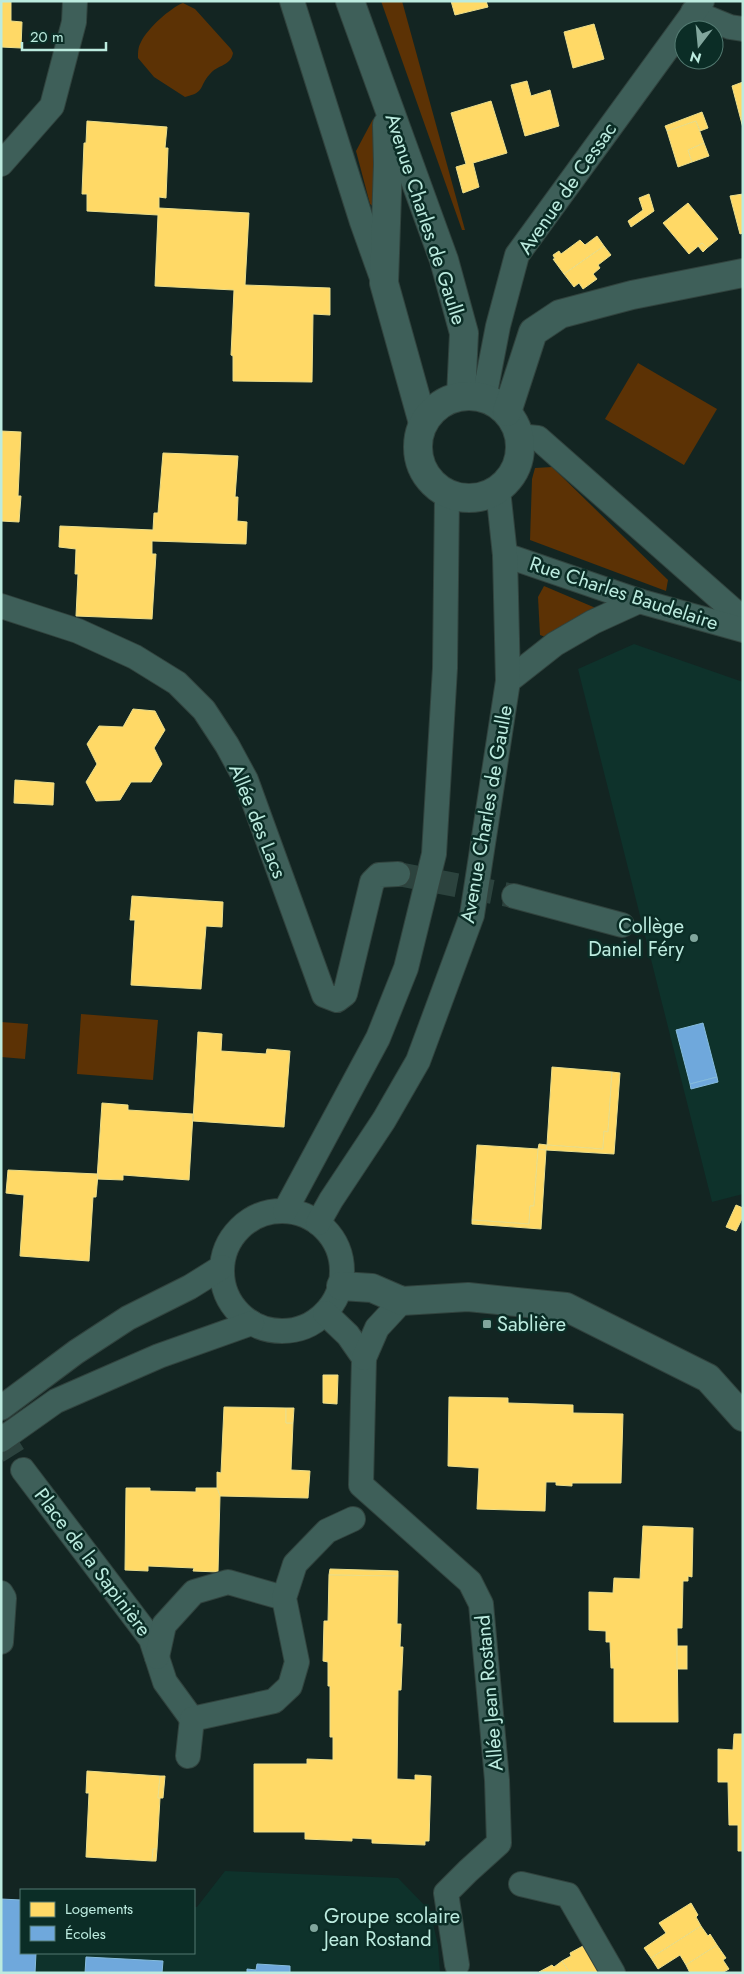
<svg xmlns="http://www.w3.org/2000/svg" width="744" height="1974" font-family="Jost,sans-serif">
<rect width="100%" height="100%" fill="#132522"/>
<g fill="#0e322b">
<polygon points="634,644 743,682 743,1194 712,1202 578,669"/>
<polygon points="225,1871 398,1878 430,1911 438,1945 440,1973 1,1973 1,1899 21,1900 21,1953 194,1953 194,1907 197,1907"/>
</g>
<g fill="#5c3205">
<polygon points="381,1 402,1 465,230 462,230"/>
<path d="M183,3L195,9L231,49L233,53C231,66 217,65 210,74C198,87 206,92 185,97L154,77L138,58C138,52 138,47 141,42C147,29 170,8 183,3Z"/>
<polygon points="373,119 380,160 378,210 370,204 356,151"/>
<polygon points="638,363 717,409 684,465 605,419"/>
<polygon points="552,467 668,580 666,591 530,540 532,479 535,468"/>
<polygon points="544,586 598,609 548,638 540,635 538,597"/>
<polygon points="81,1014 158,1020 153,1080 77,1074"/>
<polygon points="1,1022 28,1024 25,1059 1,1057"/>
</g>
<g fill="#ffd966" stroke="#ebde8a">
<polygon points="1,1 11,1 11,21 22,22 21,48 1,47"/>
<polygon points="451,1 486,1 488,7 455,15"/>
<polygon points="594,24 604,59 573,68 564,32"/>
<polygon points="527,81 531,96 550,90 559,126 525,136 511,85"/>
<polygon points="743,82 743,128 732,86"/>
<polygon points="491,101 507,153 473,163 479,187 463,193 456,167 466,164 451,113"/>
<polygon points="702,112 708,128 700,131 696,121 667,131 665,126"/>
<polygon points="87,121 167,127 165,148 168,148 166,198 159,197 159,208 249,213 245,285 330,288 330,315 313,314 312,382 233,381 233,356 231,355 234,290 155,286 158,215 87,211 87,194 82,194 84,143 86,143"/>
<polygon points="696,121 704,143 688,150 692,162 678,167 667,131"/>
<polygon points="704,143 709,156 692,162 688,150"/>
<polygon points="649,194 654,211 631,227 628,221 643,210 639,198"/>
<polygon points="743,194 743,233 740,234 730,196"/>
<polygon points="688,203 718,239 707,248 702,243 689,254 663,223"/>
<polygon points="597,236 604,246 564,274 553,259 555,259 553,255 559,251 561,254 580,240 585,245"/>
<polygon points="702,243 707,248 703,252 698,246"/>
<polygon points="604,246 611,255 598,265 600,268 593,274 597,279 583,289 579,283 574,287 564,274"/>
<polygon points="1,431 21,432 18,496 21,496 19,522 1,521"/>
<polygon points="163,453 238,456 235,497 238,497 237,521 247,522 246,544 152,541 152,554 156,554 152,619 76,616 78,574 75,574 76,549 59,547 60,526 153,530 154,513 158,513"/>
<polygon points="133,709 155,711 165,730 154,748 162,764 151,782 131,782 120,800 96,801 86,782 97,764 87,744 99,726 123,727"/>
<polygon points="15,780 54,783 53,805 14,803"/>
<polygon points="132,896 223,902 222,927 206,926 201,989 131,985 135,920 130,920"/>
<polygon points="198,1032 222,1034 221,1051 266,1054 267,1049 290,1051 284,1127 193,1121"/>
<polygon points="552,1067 612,1072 608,1132 604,1131 603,1149 547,1145"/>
<polygon points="612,1072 620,1073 614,1154 546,1150 547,1145 603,1149 604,1131 608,1132"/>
<polygon points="102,1103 128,1105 128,1110 193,1114 189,1180 123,1175 123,1180 97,1179"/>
<polygon points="539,1144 547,1145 546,1150 538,1149"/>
<polygon points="477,1145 538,1149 534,1206 530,1206 529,1224 472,1220"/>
<polygon points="538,1149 546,1150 541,1229 472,1224 472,1220 529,1224 530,1206 534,1206"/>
<polygon points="8,1170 98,1174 96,1197 93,1197 89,1261 20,1256 24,1195 6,1193"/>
<polygon points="736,1205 743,1208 743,1217 736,1231 726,1227"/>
<polygon points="323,1375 338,1375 337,1404 323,1403"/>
<polygon points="449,1397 508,1398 508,1403 573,1405 573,1413 623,1414 621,1483 572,1483 572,1486 556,1485 556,1482 546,1482 545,1511 477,1509 479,1468 448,1466"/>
<polygon points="224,1407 286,1408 286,1423 293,1423 291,1470 310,1471 308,1498 220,1496 217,1488 217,1472 221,1473"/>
<polygon points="286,1408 294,1408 293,1423 286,1423"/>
<polygon points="126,1488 150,1488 150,1491 196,1492 196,1488 217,1488 220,1496 218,1572 193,1571 194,1568 148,1566 148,1571 125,1570"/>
<polygon points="643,1526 693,1528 692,1577 688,1576 688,1581 683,1581 682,1628 677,1628 678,1722 614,1722 614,1668 611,1668 610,1642 606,1642 606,1631 589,1630 589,1592 613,1593 614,1578 640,1579"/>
<polygon points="330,1569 398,1571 398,1576 329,1575"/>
<polygon points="329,1575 398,1576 397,1624 401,1624 400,1647 403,1647 401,1690 398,1690 397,1779 415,1780 415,1775 431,1776 429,1841 425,1841 425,1845 372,1843 372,1839 352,1838 352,1841 305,1839 305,1832 254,1832 254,1764 307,1764 307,1759 333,1760 333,1737 330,1737 330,1686 328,1686 328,1662 323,1661 324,1621 328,1621"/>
<rect x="677" y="1646" width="10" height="23"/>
<polygon points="734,1734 743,1734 743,1851 738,1851 738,1825 729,1825 728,1782 718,1782 718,1749 733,1750"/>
<polygon points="87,1771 160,1776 158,1798 160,1798 157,1849 153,1849 152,1861 86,1857 89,1793 86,1793"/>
<polygon points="160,1776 165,1776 163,1798 158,1798"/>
<polygon points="153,1849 157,1849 156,1861 152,1861"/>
<polygon points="691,1903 698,1915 696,1917 701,1926 651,1958 644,1948 666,1933 659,1923"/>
<polygon points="701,1926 708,1936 710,1934 717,1945 686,1965 680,1955 658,1969 651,1958"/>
<polygon points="717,1945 726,1958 723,1960 729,1969 722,1973 690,1973 686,1965"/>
<polygon points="583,1946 600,1973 570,1973 562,1961 571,1956 570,1953"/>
<polygon points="562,1961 570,1973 539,1972 552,1965 554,1967"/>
</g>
<g fill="#6fa8dc" stroke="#86bcdd">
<polygon points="703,1023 717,1077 690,1084 676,1030"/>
<polygon points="717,1077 718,1082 691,1089 690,1084"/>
<polygon points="1,1899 21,1900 21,1953 36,1953 35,1973 1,1973"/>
<polygon points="86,1957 163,1961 162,1973 85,1973"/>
<polygon points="257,1964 290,1966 290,1973 247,1973 247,1969 256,1970"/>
</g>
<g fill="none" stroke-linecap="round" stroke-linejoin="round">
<g stroke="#2c433e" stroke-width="24" stroke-dasharray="24 12" stroke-linecap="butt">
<polyline points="398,874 514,896"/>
<polyline points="1,1435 23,1470"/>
</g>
<g stroke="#31433e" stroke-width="26">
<g id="street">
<polyline points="292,1 362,222 382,278"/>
<polyline points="693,12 730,27 743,29"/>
<polyline points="1,164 52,106 74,22 75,1"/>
<polyline points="484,398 498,326 517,255 702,1"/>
<polyline points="518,436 538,438 743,619"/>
<polyline points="505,555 639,601 743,630"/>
<polyline points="1,606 78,631 135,657 177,683 204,710 227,745 246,780 324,995 337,1000 345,994 372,882 379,875 398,874"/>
<polyline points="508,681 555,644 593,622 639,601"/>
<polyline points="514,896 622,925"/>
<circle cx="282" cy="1271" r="60"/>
<polyline points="285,1211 378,1038 406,968 434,854 445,668 447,494"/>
<polyline points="318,1223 331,1200 384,1120 418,1061 472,915 508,681 505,555 498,490"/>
<polyline points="325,1313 348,1335 364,1358 361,1485 470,1582 481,1604 497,1780 499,1843 468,1871 446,1893 457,1965"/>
<polyline points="364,1358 377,1328 402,1301"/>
<polyline points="1,1408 76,1352 128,1318 190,1287 222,1267"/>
<polyline points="1,1440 56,1401 159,1356 252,1323"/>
<polyline points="23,1470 151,1639 165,1682 192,1719"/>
<polyline points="1,1593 4,1598 1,1642"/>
<polyline points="157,1657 164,1625 194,1592 228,1582 284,1598"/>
<polyline points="188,1756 192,1719 274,1701 290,1686 297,1662 284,1598 295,1564 327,1531 353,1519"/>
<polyline points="521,1884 568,1895 613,1973"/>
</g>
</g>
<g stroke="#31433e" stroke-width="30">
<g id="secondary">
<polyline points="350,1 444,260 464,333 461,396"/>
<polyline points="387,125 388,164 384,283 423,423"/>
<circle cx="469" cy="447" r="51"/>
<polyline points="507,412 533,332 560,314 632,295 743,273"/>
<polyline points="341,1286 372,1288 402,1301 468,1297 566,1307 708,1378 743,1417"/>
</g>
</g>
<use href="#street" stroke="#3e5f59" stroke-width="24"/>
<use href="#secondary" stroke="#3e5f59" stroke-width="28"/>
</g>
<g fill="#81a69d" stroke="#0b2d26" stroke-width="2">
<circle cx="694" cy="938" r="5"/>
<rect x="482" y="1319" width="10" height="10" rx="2.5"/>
<circle cx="314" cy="1928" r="5"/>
</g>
<g text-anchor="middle" stroke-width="5" stroke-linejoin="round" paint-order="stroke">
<g font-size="20" fill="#bcebdf" stroke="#0b2d26">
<text transform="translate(567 188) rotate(-55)" y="7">Avenue de Cessac</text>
<text transform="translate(426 219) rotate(72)" y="7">Avenue Charles de Gaulle</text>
<text transform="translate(624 593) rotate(18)" y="7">Rue Charles Baudelaire</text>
<text transform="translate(486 814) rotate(-80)" y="7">Avenue Charles de Gaulle</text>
<text transform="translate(258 821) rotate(68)" y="7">Allée des Lacs</text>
<text transform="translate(93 1562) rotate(53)" y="7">Place de la Sapinière</text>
<text transform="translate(489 1693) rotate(-95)" y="7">Allée Jean Rostand</text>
</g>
<g font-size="20" fill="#bcebdf" stroke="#0b2d26" text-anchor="start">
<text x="684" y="933" text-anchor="end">Collège<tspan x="684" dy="23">Daniel Féry</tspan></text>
<text x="497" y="1331">Sablière</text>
<text x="324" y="1923">Groupe scolaire<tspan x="324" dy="23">Jean Rostand</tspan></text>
</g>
</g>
<rect width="744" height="1974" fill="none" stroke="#bcebdf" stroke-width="5"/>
<rect x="20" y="1889" width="175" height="65" fill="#0b2d26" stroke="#527970"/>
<rect x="30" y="1902" width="25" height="15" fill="#ffd966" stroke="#527970"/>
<text x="65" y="1914" font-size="15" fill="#bcebdf">Logements</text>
<rect x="30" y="1926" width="25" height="15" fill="#6fa8dc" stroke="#527970"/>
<text x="65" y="1939" font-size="15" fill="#bcebdf">Écoles</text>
<g transform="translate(699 45) rotate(196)"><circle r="24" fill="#0b2d26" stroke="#527970"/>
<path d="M0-4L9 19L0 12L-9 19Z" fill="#81a69d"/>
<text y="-8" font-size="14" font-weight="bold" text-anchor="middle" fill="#bcebdf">N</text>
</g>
<path d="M22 42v8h84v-8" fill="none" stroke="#bcebdf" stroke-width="2.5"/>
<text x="30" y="42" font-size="15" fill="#bcebdf" stroke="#0b2d26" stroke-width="4" paint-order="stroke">20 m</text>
</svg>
